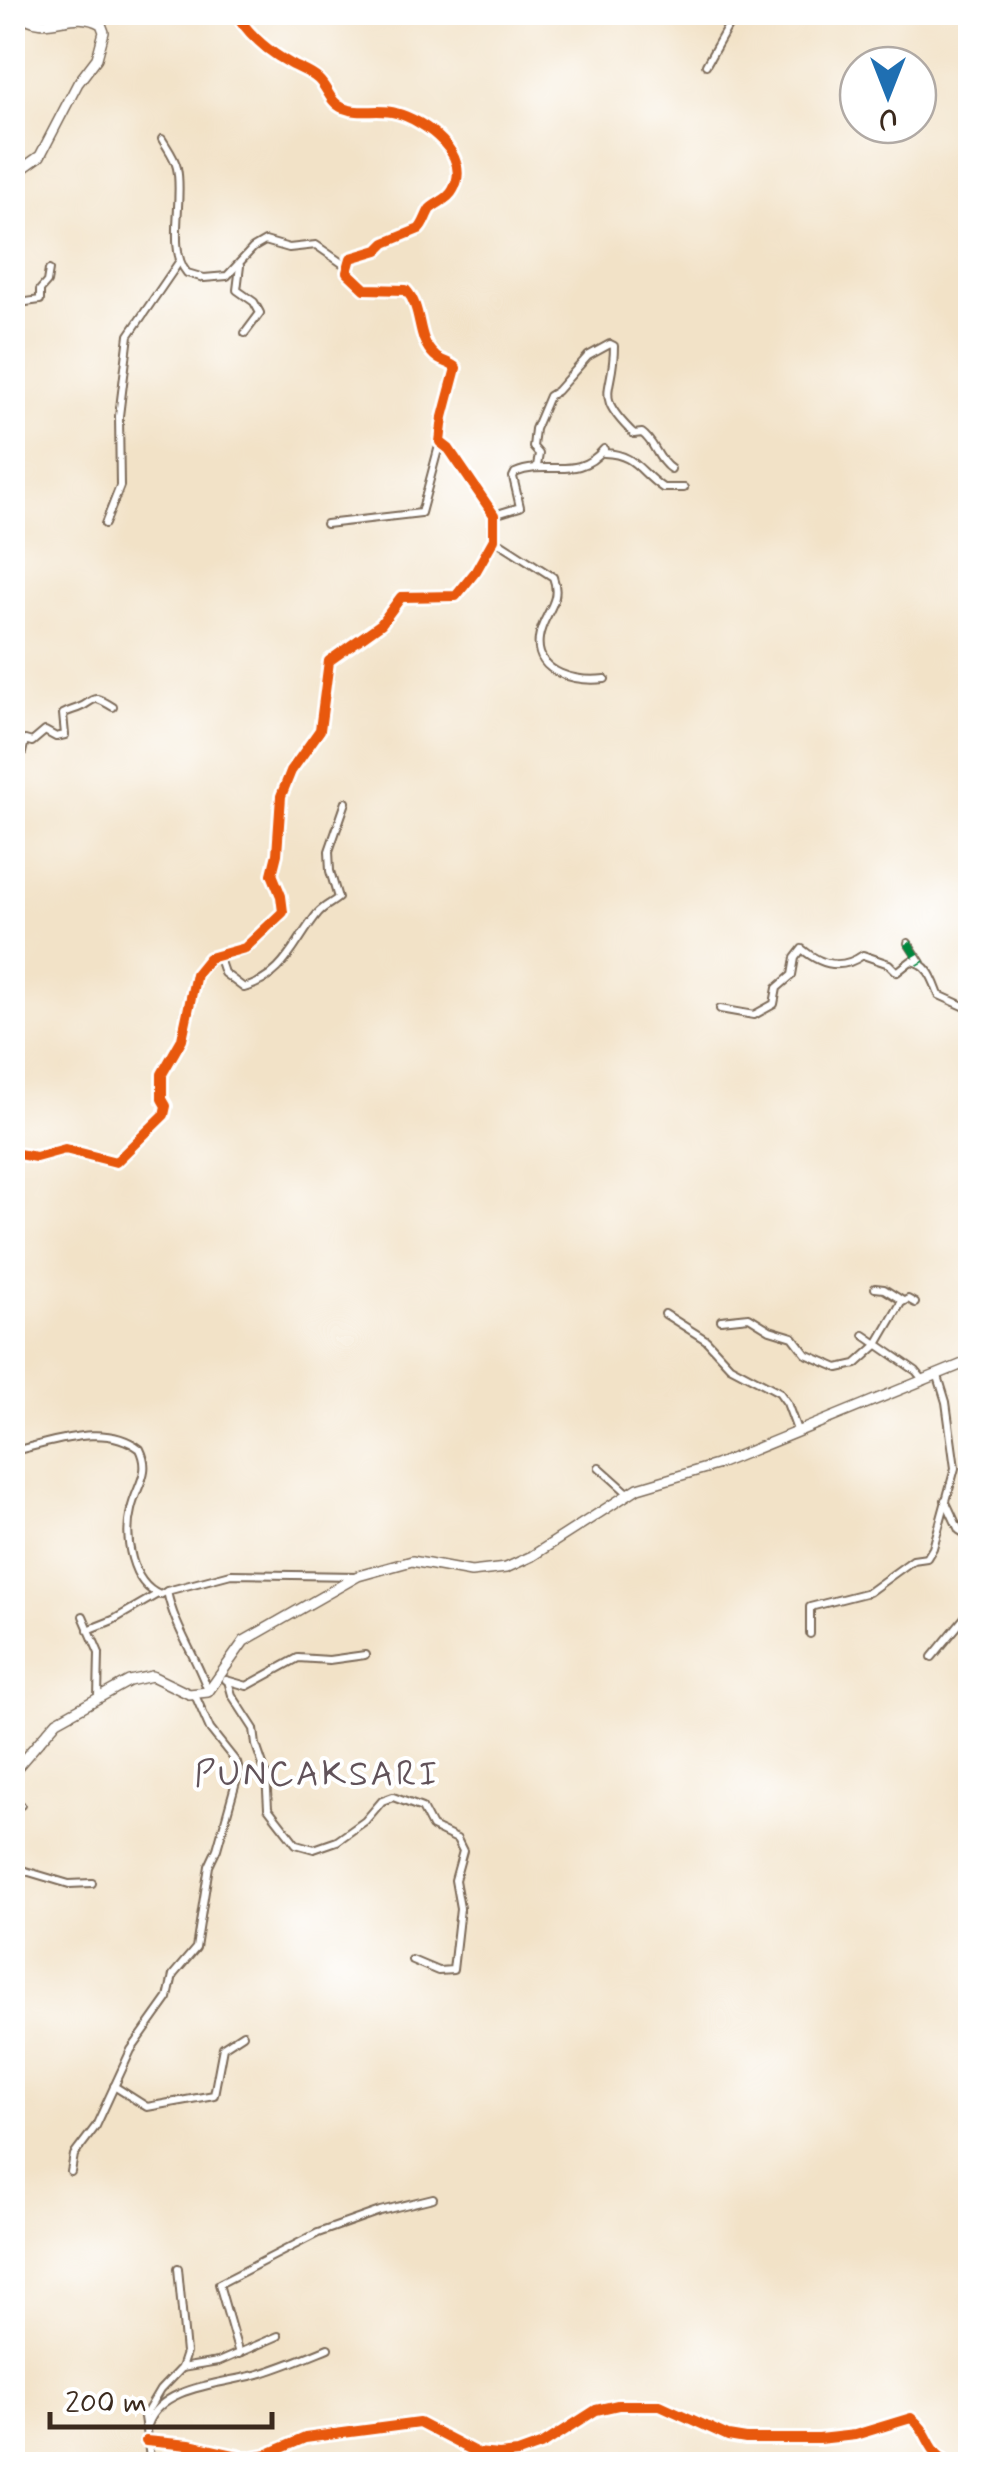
<svg xmlns="http://www.w3.org/2000/svg" width="983" height="2477" font-family="Mynerve,sans-serif">
<rect width="100%" height="100%" fill="#fff"/>
<filter id="ink" filterUnits="userSpaceOnUse"><feTurbulence type="fractalNoise" baseFrequency=".01" numOctaves="2"/><feDisplacementMap in="SourceGraphic" scale="20" xChannelSelector="R" yChannelSelector="G"/><feConvolveMatrix kernelMatrix="1 2 1 2 8 2 1 2 1" color-interpolation-filters="sRGB"/></filter>
<filter id="wash" filterUnits="userSpaceOnUse"><feTurbulence type="fractalNoise" baseFrequency=".0048" numOctaves="4" result="noise"/><feDisplacementMap in="SourceGraphic" scale="40" xChannelSelector="R" yChannelSelector="G"/><feGaussianBlur stdDeviation="2.25" result="paint"/><feColorMatrix in="noise" values="0 0 0 0 0 0 0 0 0 0 0 0 0 0 0 0 0 1.4 0 .05"/><feComposite in="paint" operator="in"/></filter>
<g filter="url(#wash)">
<rect width="100%" height="100%" fill="#f2e2c7"/>
</g>
<g filter="url(#ink)">
<g fill="none" stroke-linecap="round" stroke-linejoin="round">
<g stroke="#7b6a59" stroke-width="10">
<g id="street">
<polyline points="706,65 736,12"/>
<path d="M162,139C168,149 175,158 177,168C184,198 167,250 187,273L204,278L227,276L253,248L265,241L289,248L316,245L346,266"/>
<polyline points="240,266 237,290 254,302 260,313 245,333"/>
<polyline points="12,304 40,300 40,290 47,282 49,270"/>
<path d="M537,466L539,454L533,447L535,429L549,396L557,391L588,356L610,344L614,346C614,395 592,393 634,434L642,433C655,442 657,460 671,469"/>
<path d="M494,515L520,507L513,477L515,473C548,459 577,482 604,449V453C636,454 639,472 663,488H684"/>
<polyline points="105,524 120,486 119,416 129,335 179,262"/>
<polyline points="326,524 421,513 440,442"/>
<path d="M494,539L553,577C563,603 542,614 539,638C534,675 579,682 605,679"/>
<path d="M12,759L22,753L25,740L32,742L45,731L56,737L65,735L63,714C68,711 73,710 78,708C97,701 89,692 113,707"/>
<polyline points="908,943 921,963"/>
<path d="M218,955L224,973L244,988C285,977 294,942 318,913C324,906 332,903 338,898L330,871L329,851L346,802"/>
<path d="M720,1009L754,1015L774,1004L777,988L792,975L795,958L802,949C822,966 842,970 863,955L889,964L897,972L911,961C929,964 933,980 939,995L970,1009"/>
<path d="M12,1153L36,1157L65,1149L116,1162L164,1115L166,1106L162,1099V1074L182,1039L196,974L209,958L245,948L283,912L281,896L272,874L277,854L281,796L291,771L320,730L329,661L381,624L401,597L456,596L476,571L494,539V515L449,449L440,442L443,417L456,368C450,362 441,362 435,356C415,338 424,310 406,290L365,289L347,272L351,258L378,250L385,243L419,229C424,224 426,215 430,209C437,202 448,200 453,190C473,155 424,120 396,113C379,108 360,115 343,108C330,103 328,88 318,79C310,72 300,69 291,64C269,52 248,34 235,12"/>
<polyline points="875,1288 884,1289 903,1301"/>
<polyline points="665,1314 706,1340 730,1366 779,1392 787,1403 797,1430"/>
<polyline points="721,1320 749,1317 770,1330 793,1337 806,1354 838,1368 856,1364 876,1346 901,1303 908,1299 915,1303"/>
<polyline points="864,1335 916,1371 924,1381"/>
<path d="M12,1451C53,1443 104,1421 140,1449C152,1473 136,1486 131,1510C124,1538 131,1583 160,1595L167,1591C174,1627 196,1656 208,1691"/>
<polyline points="599,1467 628,1493"/>
<polyline points="945,1500 959,1530 970,1537"/>
<polyline points="167,1591 231,1574 358,1576"/>
<polyline points="83,1616 99,1653 98,1698"/>
<polyline points="88,1630 113,1620 156,1595"/>
<polyline points="810,1634 810,1607 869,1592 913,1560 927,1558 933,1548 955,1468 946,1402 938,1376"/>
<polyline points="932,1657 970,1611"/>
<polyline points="226,1680 247,1686 298,1658 329,1660 365,1655"/>
<polyline points="228,1681 232,1695 254,1729 256,1745 266,1774 268,1808 296,1844 314,1849 337,1841 365,1821 382,1801 393,1797 422,1808 432,1827 457,1839 463,1851 455,1880 460,1908 453,1970 438,1971 412,1960"/>
<polyline points="12,1800 21,1805"/>
<polyline points="12,1867 69,1884 92,1883"/>
<polyline points="114,2086 147,2107 214,2095 223,2047 243,2034"/>
<polyline points="71,2172 74,2155 96,2126 131,2050 168,1998 173,1975 196,1948 209,1866 217,1849 239,1771 237,1763 210,1729 195,1695"/>
<polyline points="239,2354 219,2284 318,2233 380,2211 433,2198"/>
<polyline points="181,2368 218,2362 278,2336"/>
<path d="M147,2425C161,2384 227,2384 262,2373C285,2366 306,2357 328,2348"/>
<path d="M146,2441L189,2445L247,2458L268,2454L305,2438L419,2423L477,2453L499,2455L518,2453L543,2444L596,2410L618,2405H660L728,2436L746,2439H819L855,2435L911,2418C932,2433 926,2455 954,2464"/>
<polyline points="151,2464 144,2417 160,2390 181,2368 186,2353 178,2268"/>
</g>
</g>
<g stroke="#7b6a59" stroke-width="12">
<g id="secondary">
<path d="M12,176L40,156L78,83L97,58L104,32L101,24C69,6 49,38 16,12"/>
<polyline points="12,1773 57,1721 129,1681 152,1676 189,1694 208,1692 244,1641 358,1576 412,1561 471,1572 506,1568 532,1556 638,1488 716,1465 970,1361"/>
</g>
</g>
<use href="#street" stroke="#fff" stroke-width="6"/>
<use href="#secondary" stroke="#fff" stroke-width="9"/>
<polyline stroke="#00873e" stroke-width="8" stroke-dasharray="15 8" stroke-linecap="butt" points="908,943 921,964"/>
<g stroke="#fff" stroke-width="16">
<g id="cycleway">
<path d="M12,1153L36,1157L65,1149L116,1162L164,1115L166,1106L162,1099V1074L182,1039L196,974L209,958L245,948L283,912L281,896L272,874L277,854L281,796L291,771L320,730L329,661L381,624L401,597L456,596L476,571L494,539V515L449,449L440,442L443,417L456,368C450,362 441,362 435,356C415,338 424,310 406,290L365,289L347,272L351,258L378,250L385,243L419,229C424,224 426,215 430,209C437,202 448,200 453,190C473,155 424,120 396,113C379,108 360,115 343,108C330,103 328,88 318,79C310,72 300,69 291,64C269,52 248,34 235,12"/>
<path d="M146,2441L189,2445L247,2458L268,2454L305,2438L419,2423L477,2453L499,2455L518,2453L543,2444L596,2410L618,2405H660L728,2436L746,2439H819L855,2435L911,2418C932,2433 926,2455 954,2464"/>
</g>
</g>
<use href="#cycleway" stroke="#e8590c" stroke-width="10"/>
</g>
</g>
<g text-anchor="middle" stroke-width="8" stroke-linejoin="round" paint-order="stroke">
<g font-size="35" letter-spacing="2.5" fill="#62535a" stroke="#fff">
<text x="317" y="1785">PUNCAKSARI</text>
</g>
</g>
<rect width="983" height="2477" fill="none" stroke="#fff" stroke-width="50"/>
<g transform="translate(888 95) rotate(180)"><circle r="48" fill="#ffffff" stroke="#b1aaa5" stroke-width="2.5"/>
<path d="M0-8L18 38L0 25L-18 38Z" fill="#1f6fb2"/>
<text y="-15" font-size="28" font-weight="bold" text-anchor="middle" fill="#3b2a1e">U</text>
</g>
<path d="M50 2412v15h222v-15" fill="none" stroke="#3b2a1e" stroke-width="5"/>
<text x="65" y="2412" font-size="30" fill="#3b2a1e" stroke="#ffffff" stroke-width="8" paint-order="stroke">200 m</text>
</svg>
